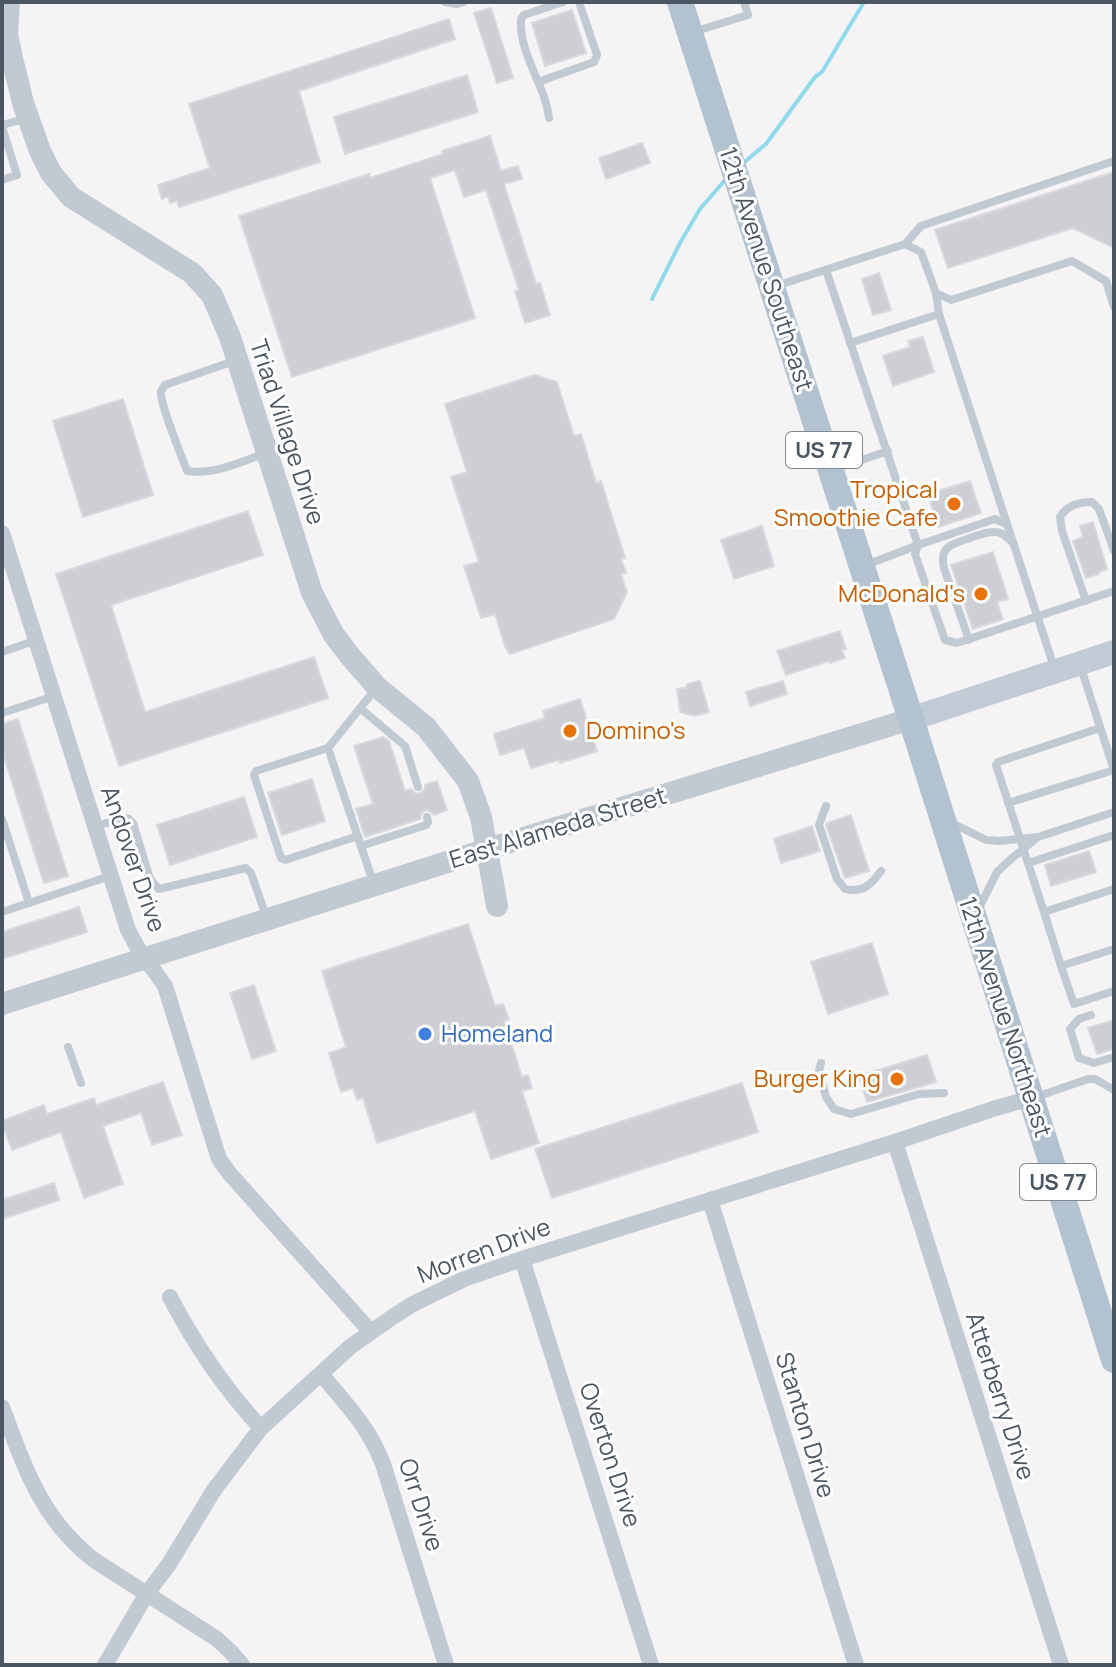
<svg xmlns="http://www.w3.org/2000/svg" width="1116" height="1667" font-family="Manrope,sans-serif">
<rect width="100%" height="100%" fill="#f5f3f3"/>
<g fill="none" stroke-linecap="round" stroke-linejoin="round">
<g stroke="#90daee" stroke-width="4">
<polyline points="741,165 766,144 815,77 822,72 864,2"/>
<polyline points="652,299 680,243 700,209 726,179"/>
</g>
</g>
<g fill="#cdcfd5" stroke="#d7d9de" stroke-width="2">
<polygon points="491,8 513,78 497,83 474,13"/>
<polygon points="572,10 586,53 545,66 532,23"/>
<polygon points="449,19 455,39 299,91 320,162 179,207 177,201 170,203 168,196 162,199 158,185 210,168 189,104"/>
<polygon points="467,75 478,112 345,154 334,117"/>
<polygon points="490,136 501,171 518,166 522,179 504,184 536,284 540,283 550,315 525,323 515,291 519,290 486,190 464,197 455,170 430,178 475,318 292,377 239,216 369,174 370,178 443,154 442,151"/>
<polygon points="642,143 650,163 606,179 599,158"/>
<polygon points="1114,172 1114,248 1073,228 948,268 935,230"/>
<polygon points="879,273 891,310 873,315 862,279"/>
<polygon points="923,337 934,372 893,386 883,356 910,347 908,341"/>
<polygon points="535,375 557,382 574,436 581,434 596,483 601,481 625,558 621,559 626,573 621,574 627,592 614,619 510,654 505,646 495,614 481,618 464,566 479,562 451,477 467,472 445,404"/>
<polygon points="123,399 153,495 83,517 53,421"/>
<polygon points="970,481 981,513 938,527 928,494"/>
<polygon points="248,511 263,555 111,605 145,712 314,657 328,698 119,766 56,574"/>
<polygon points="1093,522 1107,569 1099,572 1099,574 1086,578 1073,541 1083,537 1080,526"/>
<polygon points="762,526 774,566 734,579 721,540"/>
<polygon points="993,552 1008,599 997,602 1003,619 973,629 951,565"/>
<polygon points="840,631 846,649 842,650 845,658 830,663 829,661 786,675 777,651"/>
<polygon points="700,681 709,712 695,716 680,712 677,689 686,688 687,684"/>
<polygon points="783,681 787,694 750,706 746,692"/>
<polygon points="580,699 597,751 560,763 559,760 531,768 524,748 500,755 494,734 545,718 543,711"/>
<polygon points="18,719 68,876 44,883 2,751 2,724"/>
<polygon points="383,737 389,741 405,791 411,789 416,794 421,793 425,789 425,785 437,781 447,810 434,815 430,811 425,810 421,814 420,819 365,837 356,809 373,804 354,746"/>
<polygon points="312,779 325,821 282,835 268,793"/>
<polygon points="244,797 257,837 170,865 157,825"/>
<polygon points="851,815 869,871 845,878 826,825 827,823"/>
<polygon points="812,826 820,851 781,863 774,839"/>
<polygon points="1089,851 1096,872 1051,886 1045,865"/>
<polygon points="79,907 87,932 2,959 2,932"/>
<polygon points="468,924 495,1006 503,1004 509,1019 504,1021 522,1077 528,1075 532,1088 522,1091 539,1143 491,1159 475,1111 377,1143 363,1098 357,1100 353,1088 341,1092 329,1053 346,1047 322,971"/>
<polygon points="872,943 888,994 828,1014 811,962"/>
<polygon points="254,985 276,1051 252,1059 230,993"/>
<polygon points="1114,1020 1114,1049 1097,1054 1088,1028"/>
<polygon points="927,1055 936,1082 867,1102 859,1076"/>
<polygon points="163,1082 182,1135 152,1145 141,1113 103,1126 123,1184 84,1198 61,1132 12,1150 2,1123 2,1121 44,1105 47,1114 94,1098 96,1105"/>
<polygon points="742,1083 758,1132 552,1198 535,1149"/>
<polygon points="54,1183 59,1200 2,1219 2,1200"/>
</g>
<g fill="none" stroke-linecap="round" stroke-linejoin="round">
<g stroke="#c1cad2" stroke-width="8">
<polyline points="445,2 457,4 463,2"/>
<polyline points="693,32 748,15 744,2"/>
<polyline points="538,82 594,62 597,55 579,2"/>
<path d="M549,118C545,84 519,55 521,19L524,15L563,2"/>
<polyline points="2,125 28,118"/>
<polyline points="2,127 17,175 2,180"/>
<polyline points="905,244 921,226 1114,161"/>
<polyline points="826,270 918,545 866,565"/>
<polyline points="776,286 905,244 921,252 936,293 951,300 1072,261 1106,281 1114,307"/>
<polyline points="936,293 939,314 1007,524"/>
<polyline points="850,343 939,314"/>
<path d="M234,361L165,385C164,387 162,389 161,391C159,402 182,457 187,471C214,475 241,462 266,453"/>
<polyline points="835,469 888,451"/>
<path d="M1086,601L1062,531L1060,517C1067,505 1079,502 1092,502L1099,509L1114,551"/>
<path d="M969,640L944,568C939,546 952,544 970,538C978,535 987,531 996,532C1004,533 1007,538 1013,543"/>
<polyline points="2,652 37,640"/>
<polyline points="1081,668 1114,770"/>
<polyline points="1055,670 1007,524 995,519 918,545 915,554 945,640 957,643 1114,591"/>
<polyline points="360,708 405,746 418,787"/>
<polyline points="2,713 54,696"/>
<polyline points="1100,728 998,762 996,765 1044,912 1114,889"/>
<polyline points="328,748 256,771 254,775 281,858 285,860 358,836"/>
<polyline points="1008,803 1114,770"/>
<path d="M826,806L819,825L837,879L845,889C863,893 871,885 881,871"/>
<polyline points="2,819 29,903"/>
<polyline points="952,823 986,840 999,841 1038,837 1012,858 997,872 978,910"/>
<polyline points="96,826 124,818 129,819 133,823 150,879 159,889 246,868 251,873 267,919"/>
<polyline points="1038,837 1114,812"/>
<polyline points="361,846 426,825 428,822 427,817"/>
<polyline points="1028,863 1114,835"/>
<polyline points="374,885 328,748 377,687"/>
<polyline points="2,912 110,876"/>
<polyline points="1044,912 1061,966 1114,949"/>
<polyline points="1061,966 1074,1004 1114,991"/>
<polyline points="1091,1015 1079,1019 1070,1029 1079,1058 1094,1063 1114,1057"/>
<polyline points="68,1047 81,1083"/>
<polyline points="821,1063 819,1071 826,1097 834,1109 851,1114 919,1094 944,1093"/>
<polyline points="1033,1098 1088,1079 1095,1079 1114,1090"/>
</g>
<g stroke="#c1cad2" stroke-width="16">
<polyline points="2,533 128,930 144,959 153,969 165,986 219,1159 230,1174 370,1331"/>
<polyline points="895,1142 1061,1665"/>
<polyline points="710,1200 856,1665"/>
<polyline points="522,1259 651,1665"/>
<path d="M170,1297C195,1345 224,1388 261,1428"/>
<path d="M321,1374C346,1404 369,1427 383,1464L446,1665"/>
<path d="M2,1407C25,1468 41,1519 94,1560L217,1639L231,1652L242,1665"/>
<polyline points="105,1665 146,1595 169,1564 214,1490 261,1428 350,1347 391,1318 411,1305 464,1279 522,1259 895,1142 996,1108 1031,1098"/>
</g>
<g stroke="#c1cad2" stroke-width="22">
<polyline points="9,2 7,34 12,58 23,103 40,151 51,173 71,197 192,273 212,295 230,337 312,593 334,635 350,656 377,687 426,727 468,781 481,817 497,906"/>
<polyline points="2,1004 488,849 911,719"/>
</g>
<polyline stroke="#c1cbd6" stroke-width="24" points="911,719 1114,652"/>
<polyline stroke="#b3c2d1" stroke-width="26" points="680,2 911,719 1114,1360"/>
</g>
<g fill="#e8710a" stroke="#fff" stroke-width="3">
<circle cx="954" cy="504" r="8"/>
<circle cx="981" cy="594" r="8"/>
<circle cx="570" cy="731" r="8"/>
<circle cx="897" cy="1079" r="8"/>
</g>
<circle fill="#3f7fe0" stroke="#fff" stroke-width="3" cx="425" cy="1034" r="8"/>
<g text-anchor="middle" stroke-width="6" stroke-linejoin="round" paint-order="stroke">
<g fill="#fff" stroke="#808990" stroke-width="2">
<rect x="786" y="432" width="76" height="36" rx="6"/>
<rect x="1020" y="1164" width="76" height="36" rx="6"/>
</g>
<g font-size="22" font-weight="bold" fill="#4a5661">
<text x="824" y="458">US 77</text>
<text x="1058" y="1190">US 77</text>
</g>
<g font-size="24" fill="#4a5661" stroke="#fff">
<text transform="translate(766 269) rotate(72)" y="8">12th Avenue Southeast</text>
<text transform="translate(287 432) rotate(72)" y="8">Triad Village Drive</text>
<text transform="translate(558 828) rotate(-17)" y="8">East Alameda Street</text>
<text transform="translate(133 859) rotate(71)" y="8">Andover Drive</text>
<text transform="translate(1005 1017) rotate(72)" y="8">12th Avenue Northeast</text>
<text transform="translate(484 1251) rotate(-21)" y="8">Morren Drive</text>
<text transform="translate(1000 1396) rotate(72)" y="8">Atterberry Drive</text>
<text transform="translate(805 1425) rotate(73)" y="8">Stanton Drive</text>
<text transform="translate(610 1455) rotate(72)" y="8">Overton Drive</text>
<text transform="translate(421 1505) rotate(72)" y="8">Orr Drive</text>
</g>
<g font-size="24" fill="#c56008" stroke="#fff" text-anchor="end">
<text x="938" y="498">Tropical<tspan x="938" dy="28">Smoothie Cafe</tspan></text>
<text x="965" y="602">McDonald's</text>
<text x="586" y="739" text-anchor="start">Domino's</text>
<text x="881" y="1087">Burger King</text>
</g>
<g font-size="24" fill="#366cbe" stroke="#fff" text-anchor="start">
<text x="441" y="1042">Homeland</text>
</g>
</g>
<rect width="1116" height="1667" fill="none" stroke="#4a5661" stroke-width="8"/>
</svg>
